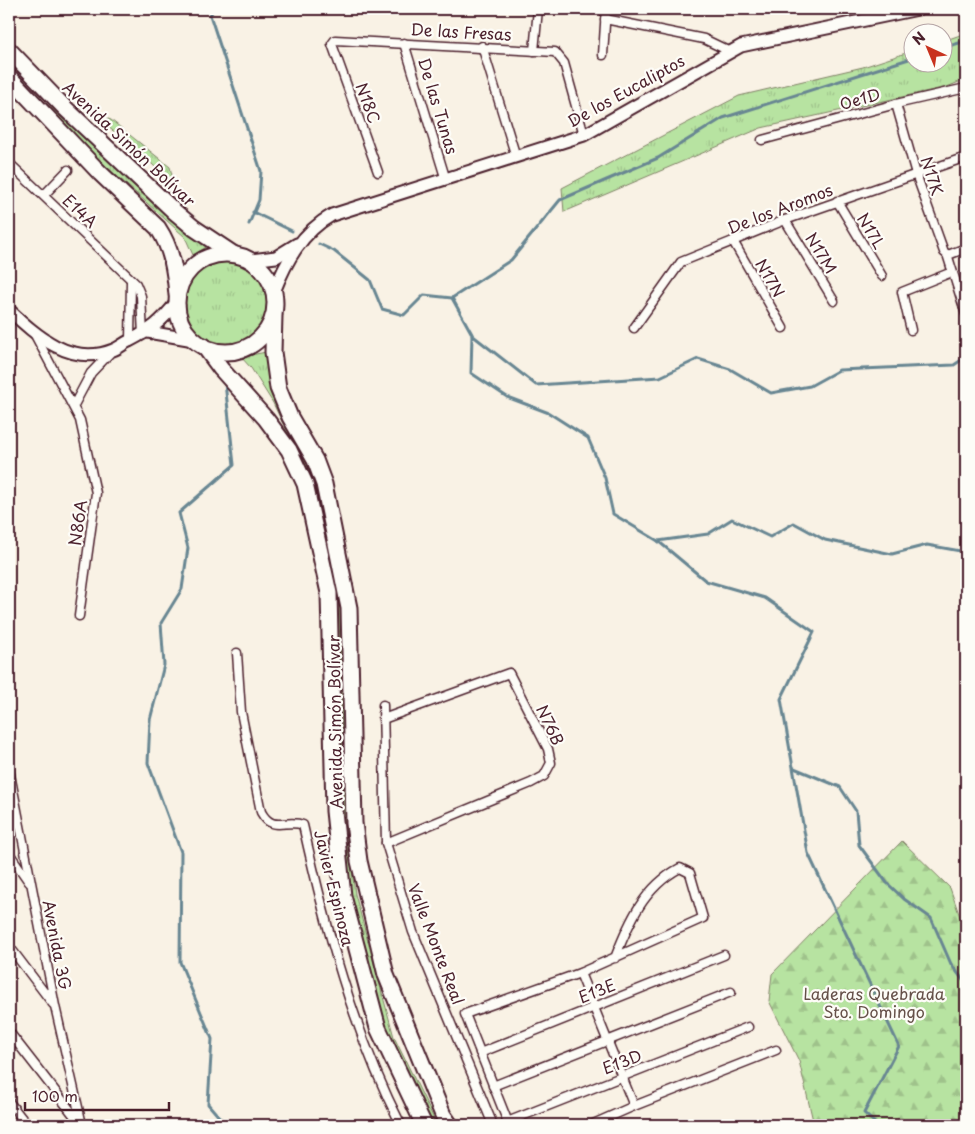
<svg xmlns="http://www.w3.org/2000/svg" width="975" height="1134" font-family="'Playpen Sans',sans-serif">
<defs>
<pattern id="grass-tufts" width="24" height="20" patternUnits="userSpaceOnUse" patternTransform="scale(1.25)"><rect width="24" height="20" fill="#b7e3a1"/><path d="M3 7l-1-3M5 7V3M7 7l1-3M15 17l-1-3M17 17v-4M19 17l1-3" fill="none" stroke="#9fc28b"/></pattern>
<pattern id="forest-firs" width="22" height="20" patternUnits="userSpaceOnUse" patternTransform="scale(1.25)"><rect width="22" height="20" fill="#b7e3a1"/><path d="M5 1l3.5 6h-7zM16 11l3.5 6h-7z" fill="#9fc28b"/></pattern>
</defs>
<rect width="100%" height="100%" fill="#f9f2e5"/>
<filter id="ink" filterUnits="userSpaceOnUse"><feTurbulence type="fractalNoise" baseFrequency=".02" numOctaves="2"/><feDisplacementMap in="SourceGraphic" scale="10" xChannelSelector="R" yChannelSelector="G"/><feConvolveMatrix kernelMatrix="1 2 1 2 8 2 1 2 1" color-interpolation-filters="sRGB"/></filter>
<g filter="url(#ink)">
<g fill="url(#grass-tufts)" stroke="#808166">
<polygon points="966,33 966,79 947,87 761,128 564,212 562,188 739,96 863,67 912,51 912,62 942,62 943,41"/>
<path d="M9,65C71,132 142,187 215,242L193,255L185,237L51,117L9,74Z"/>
<polygon points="88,111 111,120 170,167 172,175 171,183 142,154"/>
<circle cx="228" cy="302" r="44"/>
<polygon points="266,352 277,375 290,430 305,459 323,508 344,607 343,774 347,832 355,894 394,1037 437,1125 431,1125 378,1012 349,896 338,809 339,607 326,541 317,508 295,449 273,403 251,368 241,357"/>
</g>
<polygon fill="url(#forest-firs)" stroke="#808166" points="902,841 950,888 966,934 966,1125 814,1125 799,1061 769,1001 772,974"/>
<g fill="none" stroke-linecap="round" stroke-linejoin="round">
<g stroke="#678692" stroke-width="3">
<polyline points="214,9 210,15 261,171 259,200 249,224"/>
<polyline points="942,48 966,41"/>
<polyline points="253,212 292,231"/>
<polyline points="319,244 334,251 370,280 382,309 404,315 424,295 452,298 472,334 471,373 507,397 549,413 588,438 605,478 613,514 658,541 706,581 765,598 814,632 781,699 808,853 899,1046 864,1113 877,1125"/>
<polyline points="452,298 511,260 560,200 658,158 723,118 912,58"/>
<polyline points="472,335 536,385 660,377 698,359 730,369 771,393 810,386 839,370 954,365 966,357"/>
<polyline points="225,383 234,465 179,513 188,548 182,589 161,623 164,665 150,720 148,763 181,852 180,962 212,1039 208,1104 226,1125"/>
<polyline points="658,541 708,534 732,519 770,537 794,523 825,540 892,554 927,545 966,552"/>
<polyline points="794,768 840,787 856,811 859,845 887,883 904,899 931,918 951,964 966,984"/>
</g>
<g stroke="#4a1f2b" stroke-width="11">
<g id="street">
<polyline points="605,19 704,39 729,51"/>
<polyline points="404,43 445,177"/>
<polyline points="482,46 516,157"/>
<polyline points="534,51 538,9"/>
<polyline points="603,55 606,9"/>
<polyline points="896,104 916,174 944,252 948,255 966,248"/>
<polyline points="762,140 896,104 966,88"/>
<polyline points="9,163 136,284 141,296 143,335"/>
<polyline points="378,172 332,44 335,40 555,52 564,63 584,135"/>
<polyline points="44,195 68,170"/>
<polyline points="837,201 882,276"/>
<polyline points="785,220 834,301"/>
<polyline points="733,241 783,328"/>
<polyline points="947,254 966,314"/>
<polyline points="634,328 681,262 785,220 966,157"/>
<polyline points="911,330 902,292 952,272"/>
<polyline points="35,335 80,420 96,493 79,616"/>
<polyline points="130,341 131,281"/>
<polyline points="74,405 91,373 111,352"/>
<path d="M237,653L241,712L261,812C273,834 286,818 303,825C326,928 353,1031 401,1125"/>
<polyline points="383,705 386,843 413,932 493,1125"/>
<polyline points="383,719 509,673 548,749 551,763 544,776 531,783 386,843"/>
<polyline points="9,769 55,1006 82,1125"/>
<polyline points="9,853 29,882"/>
<polyline points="9,946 53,1004"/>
<polyline points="580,973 634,1106"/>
<polyline points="9,1032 80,1123"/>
<polyline points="480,1053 724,955"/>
<polyline points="493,1086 731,992"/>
<polyline points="9,1102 27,1125"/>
<polyline points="507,1122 748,1027"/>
<path d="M509,1125L465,1014L580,973L703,918L690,873L680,868C644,887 629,922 615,958"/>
<polyline points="591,1125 634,1106 776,1050"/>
</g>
</g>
<g stroke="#4a1f2b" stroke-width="15">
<g id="secondary">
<polyline points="251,260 276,257 297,244"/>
<path d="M274,292C286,261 302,232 332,215L584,135L741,46L918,9"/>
<path d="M9,310C37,336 71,367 113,350C119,348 124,343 129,341C151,330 161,322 176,303"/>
<polyline points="148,332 194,340"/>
</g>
</g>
<g stroke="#4a1f2b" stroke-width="19">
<g id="highway">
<polyline points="9,50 66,109 175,212 194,228 233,254"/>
<path d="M9,77L100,173L158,228C172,249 175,271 177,295"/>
<circle cx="226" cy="303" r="49"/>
<polyline points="274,315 273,352 278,388 290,417 315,460 324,484 349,608 354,823 359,861 386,975 443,1115 450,1125"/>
<polyline points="204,346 221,369 266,419 289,450 305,484 329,593 334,811 343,896 378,1028 424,1125"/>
</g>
</g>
<use href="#street" stroke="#fdfcf7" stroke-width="8"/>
<use href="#secondary" stroke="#fdfcf7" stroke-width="11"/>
<use href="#highway" stroke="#fdfcf7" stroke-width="15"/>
</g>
</g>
<g text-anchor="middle" stroke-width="4.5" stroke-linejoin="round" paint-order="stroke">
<g font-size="16" fill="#4a1f2b" stroke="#fdfcf7">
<text transform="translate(461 32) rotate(3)" y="6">De las Fresas</text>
<text transform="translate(626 91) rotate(-29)" y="6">De los Eucaliptos</text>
<text transform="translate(860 99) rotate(-15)" y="6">Oe1D</text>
<text transform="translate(368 103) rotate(70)" y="6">N18C</text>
<text transform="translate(438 106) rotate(73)" y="6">De las Tunas</text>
<text transform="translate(129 144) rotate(43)" y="6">Avenida Simón Bolívar</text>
<text transform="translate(932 176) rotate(72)" y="6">N17K</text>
<text transform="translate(780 209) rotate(-21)" y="6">De los Aromos</text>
<text transform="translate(80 211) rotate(43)" y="6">E14A</text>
<text transform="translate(871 231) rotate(59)" y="6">N17L</text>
<text transform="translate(821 253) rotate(58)" y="6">N17M</text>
<text transform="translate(770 278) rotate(60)" y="6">N17N</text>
<text transform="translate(78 523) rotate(-82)" y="6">N86A</text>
<text transform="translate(335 722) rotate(-91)" y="6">Avenida Simón Bolívar</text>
<text transform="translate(550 725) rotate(65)" y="6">N76B</text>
<text transform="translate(334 888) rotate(76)" y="6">Javier Espinoza</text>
<text transform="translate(436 944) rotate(69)" y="6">Valle Monte Real</text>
<text transform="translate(57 945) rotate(79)" y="6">Avenida 3G</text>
<text transform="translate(597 991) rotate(-22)" y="6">E13E</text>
<text transform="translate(622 1062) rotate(-21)" y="6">E13D</text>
</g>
<g font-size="16" fill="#655048" stroke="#fdfcf7">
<text x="874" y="1000">Laderas Quebrada<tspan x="874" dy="18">Sto. Domingo</tspan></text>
</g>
</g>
<rect width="975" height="1134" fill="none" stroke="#fdfcf7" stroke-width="30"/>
<rect x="15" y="15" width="945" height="1104" fill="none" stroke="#4a1f2b" stroke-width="2" filter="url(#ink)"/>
<g transform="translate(928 48) rotate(316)"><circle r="24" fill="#fdfcf7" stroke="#b5a4a5"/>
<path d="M0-4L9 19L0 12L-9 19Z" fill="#c8321e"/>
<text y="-8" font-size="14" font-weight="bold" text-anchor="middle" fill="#4a1f2b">N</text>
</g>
<path d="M25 1102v8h144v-8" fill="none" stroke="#4a1f2b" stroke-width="2.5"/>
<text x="32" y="1102" font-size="15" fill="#4a1f2b" stroke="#fdfcf7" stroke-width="4" paint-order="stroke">100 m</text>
</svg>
